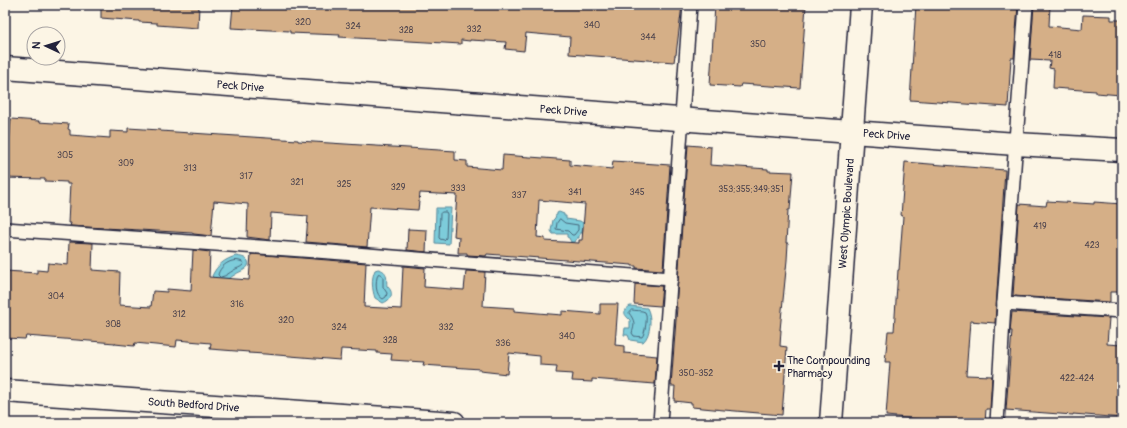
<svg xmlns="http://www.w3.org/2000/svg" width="1127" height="428" font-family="Pangolin,sans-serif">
<rect width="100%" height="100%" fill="#fcf5e5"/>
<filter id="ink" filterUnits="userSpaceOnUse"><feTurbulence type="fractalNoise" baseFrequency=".025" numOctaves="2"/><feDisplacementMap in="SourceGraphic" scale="8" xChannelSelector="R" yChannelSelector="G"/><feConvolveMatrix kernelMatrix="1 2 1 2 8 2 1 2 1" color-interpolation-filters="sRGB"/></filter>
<g filter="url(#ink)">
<g fill="#7dccda" stroke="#59889a">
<polygon points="436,208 451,208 449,244 435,243"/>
<polygon points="559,212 564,214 564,216 566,216 566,219 580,221 583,223 582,233 580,233 580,235 579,235 579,238 577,238 575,242 571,242 569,238 567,237 567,234 553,234 551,231 553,220 555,218 556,215 557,215 557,213"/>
<path d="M236,256C241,257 245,257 248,261C251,269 240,271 236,274C232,276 229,279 225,281L215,279L212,276C217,265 225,259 236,256Z"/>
<path d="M378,269C389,271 386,279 387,286C395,293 391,300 383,303L375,298C372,289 371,279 375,270Z"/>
<path d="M630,306L647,308C652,317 651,335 643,342L630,340L628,335H624L625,328H630V320C624,314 622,312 630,306Z"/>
</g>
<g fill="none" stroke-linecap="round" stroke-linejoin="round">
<g stroke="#46667b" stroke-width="1">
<polygon points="442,212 446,212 447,214 446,238 444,240 440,239 439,238 440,214"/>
<polygon points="560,219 565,223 578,225 578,230 574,235 572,235 568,231 556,229 557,223"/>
<path d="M380,274L383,276V287L387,293L386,297L383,299C375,295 375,282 378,274Z"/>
<path d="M220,277L218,275C220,265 234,256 244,263L243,265C240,268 237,268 234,270C229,273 226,276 221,277"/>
<path d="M632,310C635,311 642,310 645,312C648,316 645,334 642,337L634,336L632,333C635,324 635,321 629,313Z"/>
</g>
</g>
<g fill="#d5af87" stroke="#22223b" fill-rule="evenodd">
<polygon points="101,5 199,5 198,28 157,25 157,23 139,22 139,21 101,18"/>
<polygon points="233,5 682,5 676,55 675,55 674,62 569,54 570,37 526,33 524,51 505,49 506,42 470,40 470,41 461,40 461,44 444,43 339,37 340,35 290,33 290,31 231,28"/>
<polygon points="715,5 806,5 800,88 741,84 740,87 710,85"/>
<polygon points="916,5 968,5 987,7 987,5 1018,5 1014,58 1011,58 1008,107 910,100"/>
<polygon points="1034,5 1050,5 1049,26 1082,29 1083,15 1111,16 1111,20 1122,20 1122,84 1121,95 1096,93 1096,91 1053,88 1054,69 1049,68 1050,61 1030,60"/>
<path d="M11,119L39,121L38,122L69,124L68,129L70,130V135L110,138V131L128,132V128L160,130V131L298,140V141L455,151V160L467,161V167L502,170L503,155L570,160V165L612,169L613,161L670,165L663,270L636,268V266H632V265L487,254L486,256L467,255V253H458L459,237L454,236L457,195L420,193L418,210L370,207L367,247L306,242L308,216L271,213L270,240L247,237L248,204L214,201L211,236L194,234L192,233L70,226L71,223H68L70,184H67V182L45,181V179L5,178V144L9,145ZM539,200L585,204L582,240H579V243L545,241V238L537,237Z"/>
<polygon points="688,145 711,147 710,165 768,169 768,171 793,172 790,210 788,210 786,243 788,243 787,260 780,330 781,330 780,346 787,347 782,415 724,410 692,407 692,403 674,401 675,386 671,386 677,307 676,307"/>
<polygon points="905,162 1005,170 995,323 970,321 966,375 992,376 990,409 986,409 985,423 936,423 928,422 928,420 886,416 890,362 885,362 888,331 894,331 898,270 899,270 903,216 901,216"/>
<polygon points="1047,201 1094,204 1094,202 1122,204 1122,292 1110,292 1110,302 1013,296 1019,204 1046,206"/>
<polygon points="408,229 427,230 426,252 407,250"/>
<polygon points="69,242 93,243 92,270 120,272 119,305 151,307 153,291 167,292 167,289 191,291 193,250 210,252 209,277 249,280 251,254 366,263 364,307 401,309 403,266 425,268 424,287 464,290 466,271 485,272 483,306 514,308 514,311 562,315 562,311 600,314 600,304 618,304 615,345 624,346 624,353 657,356 655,384 592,379 592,382 572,381 573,374 556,373 557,366 540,365 540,356 509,353 507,374 480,371 480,369 423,365 424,362 391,360 392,354 377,353 377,351 341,349 340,360 265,354 248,353 249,352 210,349 211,343 177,340 176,347 135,343 134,346 115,344 115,343 26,336 25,339 5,338 5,271 37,273 37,270 47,271 48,263 68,265"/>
<polygon points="635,284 662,286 660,306 634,304"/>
<polygon points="1012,312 1109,318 1107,344 1122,345 1122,418 1073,414 1073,415 1006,410 1012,331 1010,331"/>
</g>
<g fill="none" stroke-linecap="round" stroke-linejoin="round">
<g stroke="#22223b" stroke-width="16">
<g id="lane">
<polyline points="5,229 330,252 671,279"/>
<polyline points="1004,303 1122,311"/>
<polyline points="660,423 690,5"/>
<polyline points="997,423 1004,303 1026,5"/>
</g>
</g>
<g stroke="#22223b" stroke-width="25">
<g id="street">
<path id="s1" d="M5,68L797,128L1016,144L1122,150"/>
<path id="s2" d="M5,391L454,423"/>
</g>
</g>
<g stroke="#22223b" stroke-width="25">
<g id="primary">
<path id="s3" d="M831,423L861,5"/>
</g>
</g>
<use href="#lane" stroke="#fcf5e5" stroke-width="13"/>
<use href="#street" stroke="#fcf5e5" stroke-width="22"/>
<use href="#primary" stroke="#fcf5e5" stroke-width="22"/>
</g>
</g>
<path fill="#22223b" stroke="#fcf5e5" stroke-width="1.5" d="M777 360h4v4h4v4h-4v4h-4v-4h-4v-4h4z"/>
<g text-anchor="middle" stroke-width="3" stroke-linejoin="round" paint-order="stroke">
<g font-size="9" fill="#4f454e">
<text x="303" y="25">320</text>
<text x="592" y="28">340</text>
<text x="353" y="29">324</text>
<text x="474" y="32">332</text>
<text x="406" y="33">328</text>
<text x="648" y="40">344</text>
<text x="758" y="47">350</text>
<text x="1055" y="58">418</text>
<text x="65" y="158">305</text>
<text x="126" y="166">309</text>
<text x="190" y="171">313</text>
<text x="246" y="179">317</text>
<text x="297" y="185">321</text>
<text x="344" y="187">325</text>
<text x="398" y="190">329</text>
<text x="458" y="191">333</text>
<text x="751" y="192">353;355;349;351</text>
<text x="575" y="195">341</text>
<text x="637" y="195">345</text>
<text x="519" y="198">337</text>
<text x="1040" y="229">419</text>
<text x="1092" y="248">423</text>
<text x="56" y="299">304</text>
<text x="237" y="307">316</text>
<text x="179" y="317">312</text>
<text x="286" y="323">320</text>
<text x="113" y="327">308</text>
<text x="339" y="330">324</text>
<text x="446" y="330">332</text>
<text x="567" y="339">340</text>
<text x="390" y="343">328</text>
<text x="503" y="346">336</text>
<text x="696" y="376">350-352</text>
<text x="1077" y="381">422-424</text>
</g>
<g font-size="11" fill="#22223b" stroke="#fcf5e5">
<text dy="4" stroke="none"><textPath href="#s1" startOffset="236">Peck Drive</textPath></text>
<text dy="4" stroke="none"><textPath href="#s1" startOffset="560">Peck Drive</textPath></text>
<text dy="4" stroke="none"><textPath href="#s1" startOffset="884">Peck Drive</textPath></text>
<text dy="4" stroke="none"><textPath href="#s3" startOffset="210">West Olympic Boulevard</textPath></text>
<text dy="4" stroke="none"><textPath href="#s2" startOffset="189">South Bedford Drive</textPath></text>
</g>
<g font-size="11" fill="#22223b" stroke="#fcf5e5" text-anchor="start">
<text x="787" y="364">The Compounding<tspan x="787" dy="13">Pharmacy</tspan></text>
</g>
</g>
<rect width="1127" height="428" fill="none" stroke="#fcf5e5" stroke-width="20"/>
<rect x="10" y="10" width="1107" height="408" fill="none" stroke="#22223b" stroke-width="1.5" filter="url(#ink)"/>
<g transform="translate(46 46) rotate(274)"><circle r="19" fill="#fcf5e5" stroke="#a5a1a1"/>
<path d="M0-3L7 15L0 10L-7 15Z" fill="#22223b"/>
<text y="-6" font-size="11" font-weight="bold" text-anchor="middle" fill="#22223b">N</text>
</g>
</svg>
